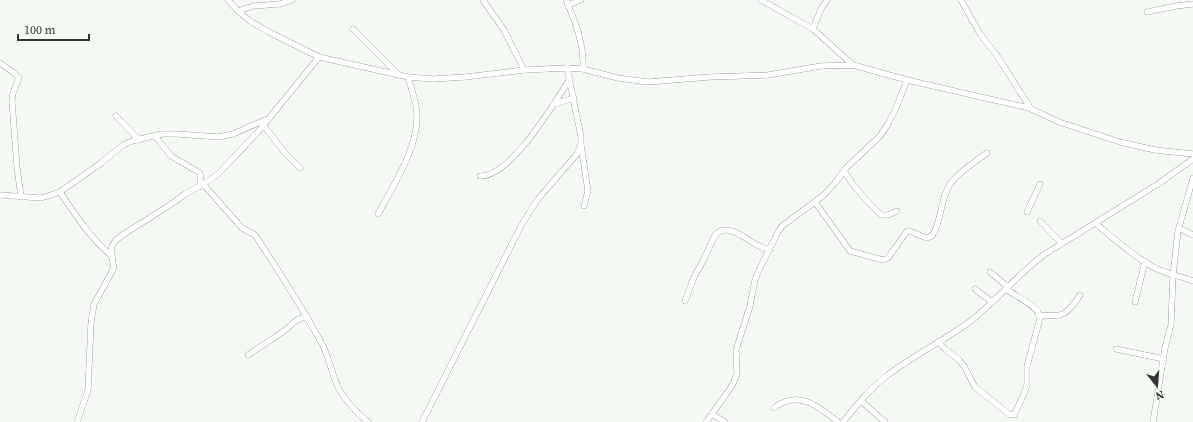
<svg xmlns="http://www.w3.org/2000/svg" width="1193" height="422" font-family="'Source Serif 4',serif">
<rect width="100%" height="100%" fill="#f4f9f4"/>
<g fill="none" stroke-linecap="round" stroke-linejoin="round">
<g stroke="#717571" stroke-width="6">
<g id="minor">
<polyline points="228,0 238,11 250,21 269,32 319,57 408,77 433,79 465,77 524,70 567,68 583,69 618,78 648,82 710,77 768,75 821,66 853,65 907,80 1029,108 1059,122 1120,142 1155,150 1193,154"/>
<polyline points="483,0 504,30 524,70"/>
<path d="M566,0C576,23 584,44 583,69"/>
<polyline points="761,0 813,29 853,65"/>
<polyline points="961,0 980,34 998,57 1031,109"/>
<polyline points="568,5 581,0"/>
<polyline points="238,11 253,6 280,4 292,0"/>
<polyline points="1147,12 1176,6 1193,4"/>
<polyline points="353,29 398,74"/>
<polyline points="813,29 821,9 827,0"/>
<polyline points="0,63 13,72 19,78 13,93 12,101 17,167 21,197"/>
<polyline points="554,104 574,98"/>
<polyline points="116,116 139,140"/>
<polyline points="264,126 285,153 300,168"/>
<polyline points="155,136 171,156 200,173 201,181 199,187"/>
<polyline points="581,145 588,191 584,206"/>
<path d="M844,171C854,188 867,201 881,215H888L897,211"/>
<path d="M480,176C511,177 554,103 570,79"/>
<path d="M203,184L242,228L255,235C278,270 301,305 321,342C329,356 331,372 338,387C345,401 356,412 368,422"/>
<path d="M60,192C76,216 91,239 113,257"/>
<polyline points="0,195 41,198 60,192 101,163 123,145 132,141 162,134 177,134 218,137 233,134 267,119"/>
<path d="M815,202L850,251L883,260L888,258L907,231H909L927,238L932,236C942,221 940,201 949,186C954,176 977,160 987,153"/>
<polyline points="1027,212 1040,184"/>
<path d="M378,214C393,186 418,148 417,115C417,102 411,89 408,77"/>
<polyline points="1040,221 1061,243"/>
<path d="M1095,223C1113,238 1134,257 1155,268C1167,274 1181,276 1193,281"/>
<polyline points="1179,228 1193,235"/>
<polyline points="990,272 1008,287"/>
<polyline points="975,289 992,302"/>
<path d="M685,301L695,275L703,261L715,235C732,218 753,250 770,249"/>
<polyline points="1135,302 1145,261"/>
<path d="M1039,315C1064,317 1066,316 1080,295"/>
<path d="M939,342L945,349L959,360L964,366L975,387L1009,414L1014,415L1023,396L1027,385V366L1029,359L1039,322C1039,319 1040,315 1038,312C1033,304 1014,295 1006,289"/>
<polyline points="1116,349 1164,359"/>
<polyline points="248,355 284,331 297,320 307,316"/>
<polyline points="861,401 885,422"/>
<path d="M774,408C798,389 818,406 838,422"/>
<polyline points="712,414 725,422"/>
<polyline points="77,422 88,390 91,323 94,304 114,268 111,252 112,246 116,240 124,234 173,203 185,194 210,180 219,173 257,133 319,57"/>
<polyline points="422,422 522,224 538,199 577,154 581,144 581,137 567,68"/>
<polyline points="706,422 732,386 737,374 736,350 750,306 755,280 758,272 778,232 782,226 824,195 835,183 846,168 880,136 888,124 896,108 907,80"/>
<path d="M843,422C856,406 869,390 885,377C912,356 944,341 972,320C998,299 1018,274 1045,254L1158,184L1193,159"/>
<polyline points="1153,422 1165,348 1171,325 1173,275 1178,231 1193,178"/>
</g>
</g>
<use href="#minor" stroke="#fff" stroke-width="5.5"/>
</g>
<g transform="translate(1157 386) rotate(163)" stroke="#f4f9f4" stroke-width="3" paint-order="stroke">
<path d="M0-3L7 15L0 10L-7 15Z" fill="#333433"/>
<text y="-6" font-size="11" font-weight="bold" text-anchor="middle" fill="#333433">N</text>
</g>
<path d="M18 34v6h71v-6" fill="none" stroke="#333433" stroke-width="2"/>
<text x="24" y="34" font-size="12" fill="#333433" stroke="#f4f9f4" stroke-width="3" paint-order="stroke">100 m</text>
</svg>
